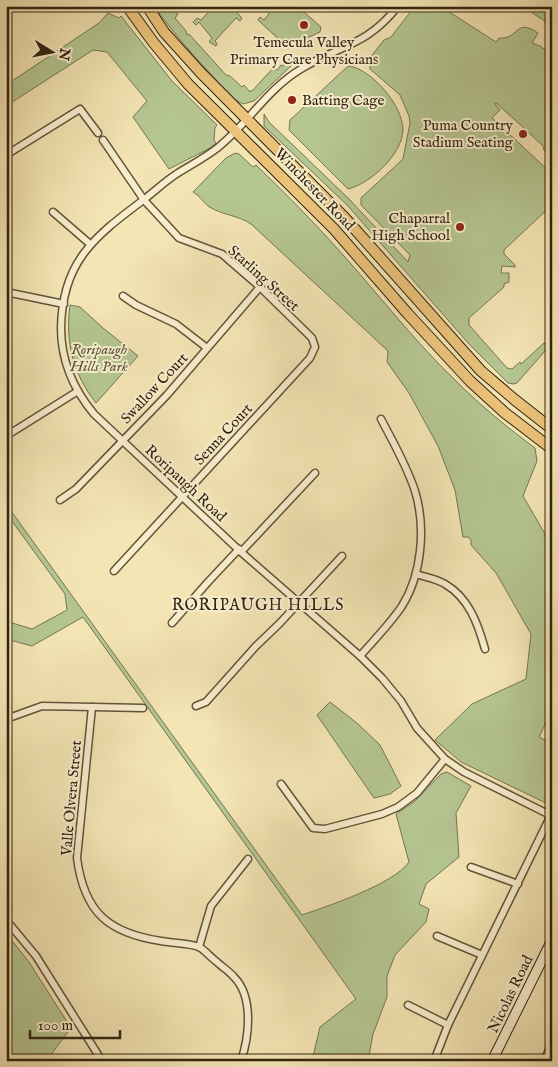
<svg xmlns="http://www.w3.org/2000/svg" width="558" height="1067" font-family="'IM FELL English',serif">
<rect width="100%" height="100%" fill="#f4e5b4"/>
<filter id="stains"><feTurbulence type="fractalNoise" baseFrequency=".004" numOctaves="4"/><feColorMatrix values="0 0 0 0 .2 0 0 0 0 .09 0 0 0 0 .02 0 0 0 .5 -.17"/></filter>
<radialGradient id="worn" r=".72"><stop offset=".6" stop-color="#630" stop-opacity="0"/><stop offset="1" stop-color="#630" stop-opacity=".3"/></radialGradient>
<g fill="#b5c692" stroke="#747552">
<path d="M154,6H166L178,14L175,18L186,31L187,35L189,34L226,75L230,76L242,87L244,85L249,91H252L274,67L277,70L281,65L283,66L289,59L292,62L291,66L254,101L243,104C233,100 225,89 217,81C195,57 173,33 154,6Z"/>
<polygon points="214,6 231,6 242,18 240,21 236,18 215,41 217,44 216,46 209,42 212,38 199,22 196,25 193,22 197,18 201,20"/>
<polygon points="276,6 297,6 321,27 320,32 289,46 285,45 258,20 260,17 264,20 271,11 269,7 273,9"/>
<path d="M415,6H440L496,42L499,38C519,40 515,17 538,33L532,43L540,46L552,55V154L543,149L544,147L527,131L525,132L522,130L524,128L496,103L495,104L500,110L492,118L552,174V205L504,250V254L515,265V267L502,266L501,273H509V282L504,284V287L469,318V325L507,368L512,369L520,362L521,364L544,343L547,345L552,341V343L517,383L513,384L508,383L469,344L348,206L264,126V114L269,122L349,199L408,262L410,255L361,205V198L403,159L410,123L409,116L400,95L370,69L369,59L384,40L391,37Z"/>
<polygon points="522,6 552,6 552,26"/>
<polygon points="108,13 119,18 121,16 172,81 217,125 215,128 214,140 216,143 210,148 169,169 133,117 147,101 107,52 93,50 6,106 6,85 99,23"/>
<path d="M350,66C373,71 402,105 403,129C403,154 370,184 348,189L289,130L290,120L347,67Z"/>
<path d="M235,153L239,154L253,167L256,165C283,191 310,218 335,246C376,291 413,340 457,382C481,406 508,428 535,448L537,461L523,496L552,546V710L539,737L552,744V806L461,762L435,740L472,704L526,679L531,634L496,573L471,545V540L468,537H463L455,490L438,446L409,393L387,362L388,351L251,224C238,215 221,215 208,206C203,202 201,197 193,192L226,158Z"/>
<path d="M70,305L80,307L103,328L138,356L96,403C73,374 65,342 70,305Z"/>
<path d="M6,504L302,915C328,906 394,884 409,862L396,814L414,802L441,774L447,772L471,786L456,813L459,857L426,884L419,904L429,909L426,922L395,955L387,976V997L373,1034L368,1061H312L320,1027L356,999L83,617L32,646L6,639V621L32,629L67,610L65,594L6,513Z"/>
<polygon points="330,702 358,724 380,745 401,786 390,794 374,798 317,715"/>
<polygon points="6,933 29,962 71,1028 46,1061 8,1061 10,1016 6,988"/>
</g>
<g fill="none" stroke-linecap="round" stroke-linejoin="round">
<g stroke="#62543a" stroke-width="9">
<g id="street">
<path d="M398,6C367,46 340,45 301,69C267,89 247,125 216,149C204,158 191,165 178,173C165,181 154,192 142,201C94,237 62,262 61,328C61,360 74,390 94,414L241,552L360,656L382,678L401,701L417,728L445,759L464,772L552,816"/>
<polyline points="103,140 144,200 179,238 222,254 260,287 312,338 315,347 310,358 114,571"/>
<polyline points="6,155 80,109 98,133"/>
<polyline points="53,212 90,244"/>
<polyline points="6,292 64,304"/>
<polyline points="123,296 136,305 176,324 207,348"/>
<polyline points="6,436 78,391"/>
<polyline points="60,500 76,489 167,395 260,287"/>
<polyline points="241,552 315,473"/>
<path d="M416,574C425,577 437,579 445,584C469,598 478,624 485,649"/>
<polyline points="172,623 208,582 239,549"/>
<path d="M360,656C374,640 390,624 402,606C422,574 426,527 415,491C407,466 393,442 381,419"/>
<polyline points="196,706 206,702 256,646 279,624 342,556"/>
<path d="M92,707L77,858C84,912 108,933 161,941C171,943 190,943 199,947C205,950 211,958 217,962C222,967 229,971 234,977C254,997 249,1037 241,1061"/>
<polyline points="6,719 42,706 143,708"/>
<polyline points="281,784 313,828 325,829 382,814 398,807 417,793 445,759"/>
<polyline points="471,867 518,884"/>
<polyline points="6,920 36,956 102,1061"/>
<polyline points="437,936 482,955"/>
<polyline points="199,947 211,906 248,859"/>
<polyline points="408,1005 448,1025"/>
<polyline points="434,1061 448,1025 551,815"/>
<polyline points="544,1061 552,1043"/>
</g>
</g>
<g stroke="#322411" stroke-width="11">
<polyline id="secondary" points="492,1061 552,940"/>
</g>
<g stroke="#322411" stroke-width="12">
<g id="primary">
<polyline points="127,6 153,42 188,84 334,229 408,314 470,381 505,413 552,449"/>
<polyline points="147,6 164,32 201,73 345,218 481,371 515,400 552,429"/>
</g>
</g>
<use href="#street" stroke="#f8eece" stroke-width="6"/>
<use href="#secondary" stroke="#f8eece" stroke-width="9"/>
<use href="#primary" stroke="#eac27a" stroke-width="10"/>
</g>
<g fill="#8f2418" stroke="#f8eece" stroke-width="2">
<circle cx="304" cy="25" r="5"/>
<circle cx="292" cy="100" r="5"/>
<circle cx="523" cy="134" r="5"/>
<circle cx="460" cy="227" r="5"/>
</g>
<g text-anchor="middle" stroke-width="4" stroke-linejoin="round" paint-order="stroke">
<g font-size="15" fill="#322411" stroke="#f8eece" text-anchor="end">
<text x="304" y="47" text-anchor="middle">Temecula Valley<tspan x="304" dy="17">Primary Care Physicians</tspan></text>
<text x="302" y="105" text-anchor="start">Batting Cage</text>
<text x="513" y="130">Puma Country<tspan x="513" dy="17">Stadium Seating</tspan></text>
<text x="450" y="223">Chaparral<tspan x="450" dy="17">High School</tspan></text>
</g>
<g font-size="15" fill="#322411" stroke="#f8eece">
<text transform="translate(315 189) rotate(46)" y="5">Winchester Road</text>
<text transform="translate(264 278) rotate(42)" y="5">Starling Street</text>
<text transform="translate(154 388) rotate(-47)" y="5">Swallow Court</text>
<text transform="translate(223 434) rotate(-47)" y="5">Senna Court</text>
<text transform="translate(186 483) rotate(43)" y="5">Roripaugh Road</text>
<text transform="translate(71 798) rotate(-85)" y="5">Valle Olvera Street</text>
<text transform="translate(510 994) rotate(-64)" y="5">Nicolas Road</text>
</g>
<g font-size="15" font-style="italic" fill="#595538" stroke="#f8eece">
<text x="99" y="354">Roripaugh<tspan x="99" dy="17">Hills Park</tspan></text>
</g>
<g font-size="16" letter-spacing="1" fill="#322411" stroke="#f8eece">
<text x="258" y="610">RORIPAUGH HILLS</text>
</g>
</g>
<rect width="558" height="1067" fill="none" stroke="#f4e5b4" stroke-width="25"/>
<rect x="8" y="8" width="543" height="1052" fill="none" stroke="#322411" stroke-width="2.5"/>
<rect x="12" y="12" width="533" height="1042" fill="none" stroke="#322411"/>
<g transform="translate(52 52) rotate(100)" stroke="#f8eece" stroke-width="4" paint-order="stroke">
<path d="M0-4L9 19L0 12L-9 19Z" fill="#322411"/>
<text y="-8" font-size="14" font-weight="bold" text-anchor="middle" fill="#322411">N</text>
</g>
<path d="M30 1030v8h90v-8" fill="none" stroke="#322411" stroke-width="2.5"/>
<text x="38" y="1030" font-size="15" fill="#322411" stroke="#f8eece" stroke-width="4" paint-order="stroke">100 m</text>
<rect width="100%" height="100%" filter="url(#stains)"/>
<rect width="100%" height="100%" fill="url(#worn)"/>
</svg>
